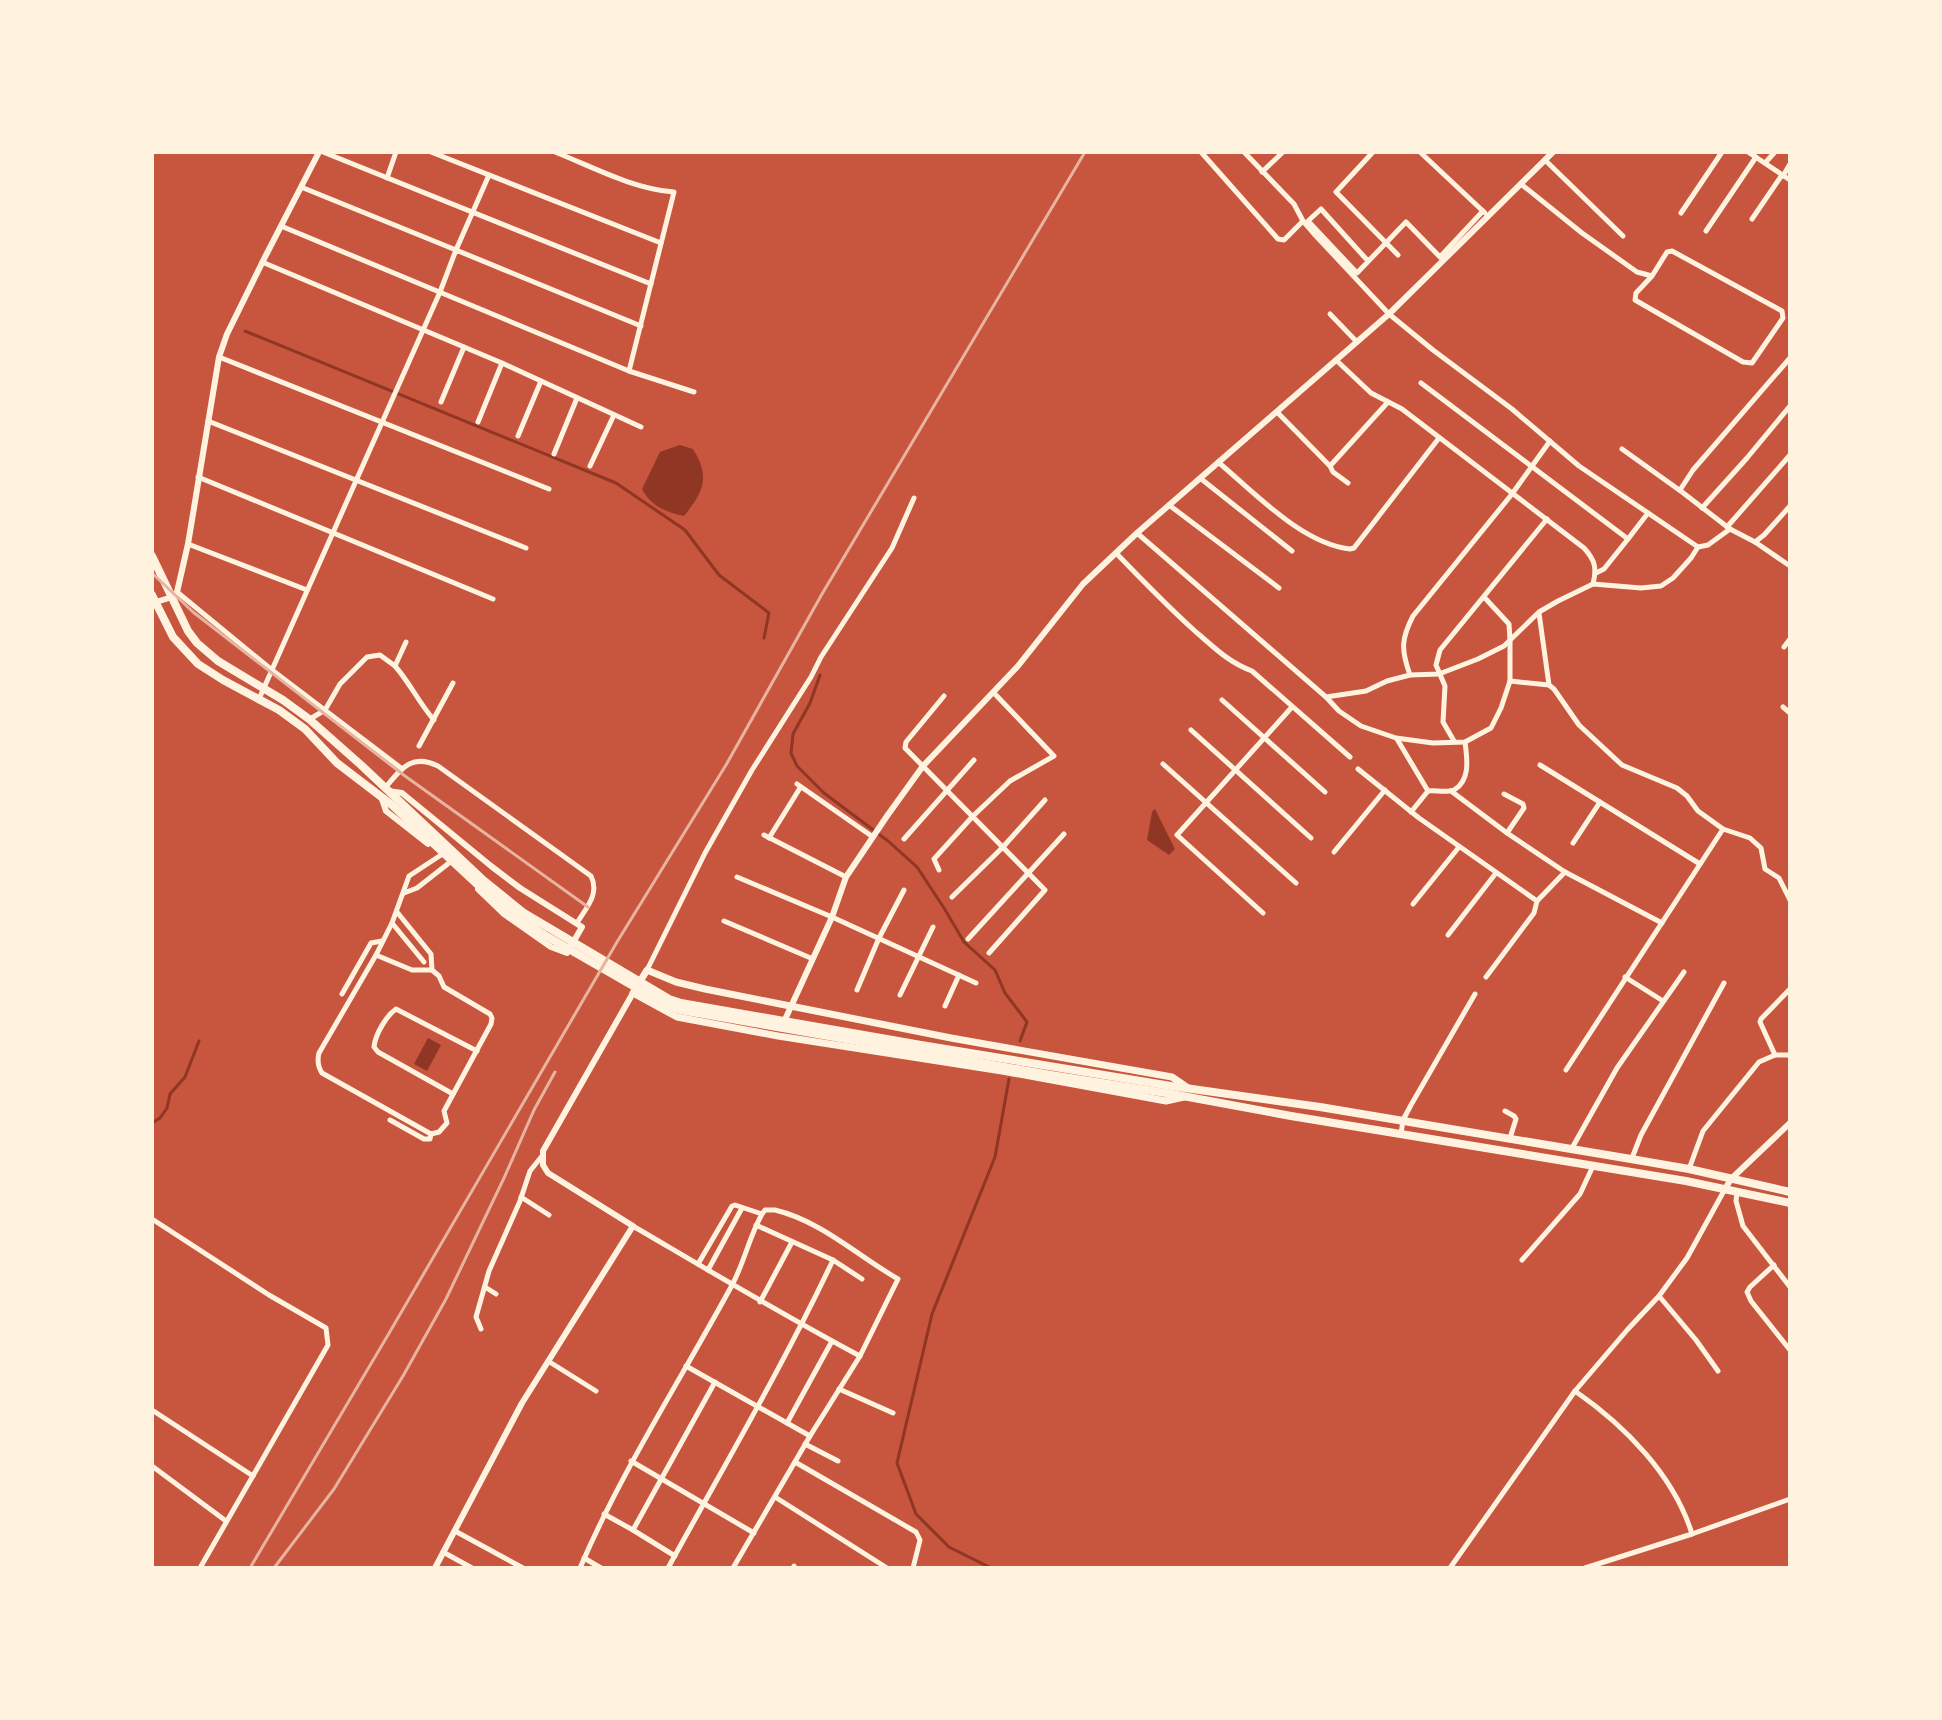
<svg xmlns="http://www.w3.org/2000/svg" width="1942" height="1720" font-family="'Alegreya Sans',sans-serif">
<rect width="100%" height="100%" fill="#c8553d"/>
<g fill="#8f3625">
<path d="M680,445L693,449C711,478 703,492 684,516C665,512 651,506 642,489L660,452Z"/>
<polygon points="1155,809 1175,849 1169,855 1147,840 1152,812"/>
<polygon points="428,1038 441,1045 427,1071 414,1064"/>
</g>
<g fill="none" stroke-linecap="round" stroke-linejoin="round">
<g stroke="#8f3625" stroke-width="3">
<polyline points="245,331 616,483 685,530 719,575 769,613 764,638"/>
<polyline points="820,675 810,703 793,734 791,753 797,766 824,793 888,841 917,867 944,908 964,942 995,970 1005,993 1027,1022 1020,1041"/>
<polyline points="152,1123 160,1118 167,1108 170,1094 185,1077 199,1041"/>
<polyline points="991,1568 949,1547 916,1514 897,1463 932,1314 995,1157 1009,1079"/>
</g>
<g stroke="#fff3e0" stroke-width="5">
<polyline points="323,152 651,284"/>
<polyline points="431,152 661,243"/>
<path d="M555,152C593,167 633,189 674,192L629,371"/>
<polyline points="1201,152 1278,239 1284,240 1303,221"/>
<polyline points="1244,152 1294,204 1303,221 1316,236 1389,314 1433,350 1512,409 1579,466 1698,547 1708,545 1730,529"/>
<polyline points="1373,152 1336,192 1398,255"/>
<polyline points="1420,152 1485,213"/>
<polyline points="1748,152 1790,180"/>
<polyline points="1545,160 1623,236"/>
<polyline points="1765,163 1775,152"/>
<polyline points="1262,172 1283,152"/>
<polyline points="1783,176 1790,164"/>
<polyline points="387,178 396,152"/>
<polyline points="1521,184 1582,233 1637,272 1652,276 1667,252 1672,251 1782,311 1783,318 1752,363 1743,362 1635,300 1636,293 1652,276"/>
<polyline points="301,187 456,250 489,175"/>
<polyline points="1681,213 1722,152"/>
<polyline points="1752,219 1782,175"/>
<polyline points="281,226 629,371 694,392"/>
<polyline points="1706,231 1756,157"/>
<polyline points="1368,261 1321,209 1308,221 1357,273 1406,222 1440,257 1483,211"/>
<polyline points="262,262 502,363 641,427"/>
<polyline points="1330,314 1357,342"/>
<polyline points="219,357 549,489"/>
<path d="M1336,360L1371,393L1402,409L1584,548C1595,560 1597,568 1593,584"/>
<polyline points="1421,383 1628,539 1648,513"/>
<polyline points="441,402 464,347"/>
<polyline points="1277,412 1330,466 1333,472 1348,483"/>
<polyline points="208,421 526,548"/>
<polyline points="478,422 502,363"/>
<polyline points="518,436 541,381"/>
<polyline points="1622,449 1682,492 1730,529 1755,542 1790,566"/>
<polyline points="554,454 577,398"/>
<path d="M1218,462C1254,492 1302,544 1350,549L1354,548L1439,438"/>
<polyline points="590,466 614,415"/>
<polyline points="1330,466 1388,402"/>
<polyline points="198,477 493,599"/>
<polyline points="1200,478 1292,551"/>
<polyline points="1680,490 1693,470 1790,358"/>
<polyline points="1169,505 1279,588"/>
<polyline points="1702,508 1747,458 1790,406"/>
<polyline points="1727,527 1790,455"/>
<polyline points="1137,533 1326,697 1366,691 1387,681 1410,675 1439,674 1478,659 1504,646 1539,612 1558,601 1593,584 1641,588 1661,586 1673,578 1691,558 1698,547"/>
<polyline points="1755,542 1764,535 1790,506"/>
<polyline points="188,544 307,590"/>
<path d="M1116,553C1142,580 1168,607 1196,632C1215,648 1228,662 1252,671L1350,757"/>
<polyline points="1596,573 1604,569 1628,539"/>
<polyline points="177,592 272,670 401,768"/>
<polyline points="1539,613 1549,685"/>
<path d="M406,642L395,666C410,683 419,703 434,720"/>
<polyline points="1784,647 1790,639"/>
<path d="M1410,675C1401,650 1401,639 1413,616L1512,494L1550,441"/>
<polyline points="1510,681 1549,685 1554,689 1579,725 1622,765 1677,788 1687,796 1698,811 1723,829 1750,838 1761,848 1765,869 1779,878 1790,900"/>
<polyline points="944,696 906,742 905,748 1045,890 989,953"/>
<polyline points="1326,697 1339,711 1361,726 1396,738 1433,743 1465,742 1491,728 1501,708 1510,681 1510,640 1509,624 1484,597"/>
<polyline points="259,699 440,292 456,250 641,326"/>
<polyline points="1222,700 1325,792"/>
<polyline points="1783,707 1790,713"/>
<polyline points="310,719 325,710 340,684 367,657 380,655 395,666"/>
<polyline points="1191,730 1311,838"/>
<polyline points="1397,739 1428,791"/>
<polyline points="1454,741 1443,722 1445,686 1436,665 1440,650 1547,519"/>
<polyline points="419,746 453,683"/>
<polyline points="1163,764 1296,883"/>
<polyline points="1540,765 1700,864"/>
<polyline points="1358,769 1419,818 1537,901 1565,872"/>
<polyline points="797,784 873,837"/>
<path d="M385,788C401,769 411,753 438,766L591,876C600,894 586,908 577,923"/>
<polyline points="1451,791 1507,833 1565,872 1662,923"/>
<polyline points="1504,794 1523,804 1524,808 1507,833"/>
<path d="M1411,812L1428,791C1435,790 1447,793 1454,790C1471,780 1467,758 1465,742"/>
<polyline points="764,835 846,877"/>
<polyline points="769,838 800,788"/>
<polyline points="904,839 974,760"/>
<polyline points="1573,843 1600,802"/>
<polyline points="1334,852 1385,790"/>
<polyline points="939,870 934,859 973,816 1010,781 1054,756 993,692"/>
<polyline points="737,877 832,917 976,983"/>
<polyline points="404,893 417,888 449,863"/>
<polyline points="952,897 1003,847 1045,800"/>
<polyline points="1413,904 1459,847"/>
<polyline points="397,912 431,954 432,970"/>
<polyline points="1263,913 1177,835 1292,707"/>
<polyline points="724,921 813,959"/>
<polyline points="392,923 424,962"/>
<polyline points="1448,935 1496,873"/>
<polyline points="968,939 1064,834"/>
<path d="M376,955L412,970H432L439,976L444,987L490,1014L492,1018L491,1024L444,1111L447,1123L439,1132L431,1134L322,1073C318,1067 317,1061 319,1053Z"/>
<polyline points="376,955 392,923 409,876 441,855"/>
<polyline points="647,970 705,853 752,770 811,677 821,657 892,548 914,498"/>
<polyline points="1486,977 1534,913 1537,901"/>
<polyline points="1625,977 1663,1001"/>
<polyline points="857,990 879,938 904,890"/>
<polyline points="342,994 371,943 382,941"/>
<polyline points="900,995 933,927"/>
<polyline points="945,1006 959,975"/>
<polyline points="1775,1055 1760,1022 1761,1019 1790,989"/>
<polyline points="1566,1070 1723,829"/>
<path d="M453,1094L378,1052L374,1047C375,1035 386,1016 396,1009L477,1051"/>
<polyline points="1505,1111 1514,1116 1516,1119 1510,1138"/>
<polyline points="390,1120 424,1139 430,1139 431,1134"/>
<polyline points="1401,1134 1403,1120 1411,1105 1475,994"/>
<polyline points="1572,1148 1617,1068 1684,972"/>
<polyline points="1632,1158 1641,1135 1724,983"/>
<polyline points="1689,1169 1703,1131 1759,1062 1775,1055 1790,1055"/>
<polyline points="1737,1192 1736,1201 1743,1226 1790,1287"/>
<polyline points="521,1197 549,1215"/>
<polyline points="152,1219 269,1295 326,1328 328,1345 200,1568"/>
<path d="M633,1226C708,1270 783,1315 860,1356"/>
<polyline points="833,1260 862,1279"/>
<polyline points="1522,1260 1580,1194 1593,1166"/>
<polyline points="698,1264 732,1206 735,1205 762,1214"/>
<polyline points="1774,1265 1750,1287 1747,1292 1751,1301 1790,1350"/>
<polyline points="708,1270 742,1208"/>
<polyline points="485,1287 496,1294"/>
<polyline points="1659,1296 1696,1340 1718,1371"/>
<polyline points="760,1302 792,1242"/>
<polyline points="481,1329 476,1317 489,1271 520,1201 530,1171 542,1156"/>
<polyline points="548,1361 596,1391"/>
<polyline points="686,1366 810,1436"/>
<polyline points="839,1389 893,1413"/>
<path d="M1575,1391C1624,1425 1674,1475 1692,1534"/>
<polyline points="152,1410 253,1476"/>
<polyline points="787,1423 832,1341"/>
<polyline points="805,1444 838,1461"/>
<polyline points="631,1461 754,1533"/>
<polyline points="795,1462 916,1532 920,1540 913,1568"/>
<polyline points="152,1466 226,1521"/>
<polyline points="775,1497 887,1568"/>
<polyline points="604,1514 633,1530"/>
<polyline points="455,1531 523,1568"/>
<polyline points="443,1552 472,1568"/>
<polyline points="675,1556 633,1530 715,1382"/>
<polyline points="584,1558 601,1568"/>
<path d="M580,1568C622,1470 680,1381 731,1287C744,1264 749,1237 762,1214L765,1210H775C821,1221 858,1256 898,1279L860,1356L810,1436L733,1568"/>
<path d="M668,1568C724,1466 783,1366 833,1260L756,1225"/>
<polyline points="793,1568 794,1566"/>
<polyline points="1450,1568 1575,1391 1628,1329 1659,1296 1687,1258 1725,1189"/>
<polyline points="1585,1568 1692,1534 1790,1499"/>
</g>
<g stroke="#fff3e0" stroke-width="6">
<polyline points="156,602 172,597 177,592 188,544 219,357 227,334 264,259 319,152"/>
<polyline points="388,791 402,793 491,866 520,888 582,927 567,953 551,947 504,914 478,889"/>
<polyline points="381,796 386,811 428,844"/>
<polyline points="783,1024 832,917 846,877 887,816 923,766 1018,666 1083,584 1137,533 1389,314 1553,152"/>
<polyline points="1725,1189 1731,1179 1790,1123"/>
<polyline points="435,1568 522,1403 633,1226 548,1173 543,1165 543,1151 633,993"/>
</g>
<polyline stroke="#fff3e0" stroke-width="7" points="1184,1097 1166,1101 1002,1071 778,1036 677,1017 633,993 647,970 676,982 705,989 951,1038 1172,1077 1188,1088"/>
<g stroke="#fff3e0" stroke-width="8">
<polyline points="152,556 188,631 197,643 218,661 283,700 309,719 361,765 482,879 524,913 669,999 681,1003 921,1045 1171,1086 1320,1107 1631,1159 1689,1169 1790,1192"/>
<polyline points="152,595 173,637 198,664 223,680 279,710 305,729 337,763 392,805 478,885 522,920 548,937 668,1006 680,1010 1051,1075 1172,1094 1291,1116 1686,1181 1790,1203"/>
</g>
<g stroke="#e9b49f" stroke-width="3">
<polyline points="152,573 193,612 405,776 588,907"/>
<polyline points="250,1568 388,1335 617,942 726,765 822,594 1085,152"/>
<polyline points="274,1568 334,1489 403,1376 446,1299 504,1178 534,1110 555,1072"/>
</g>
</g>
<rect width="1942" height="1720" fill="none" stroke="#fff3e0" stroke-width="308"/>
</svg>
